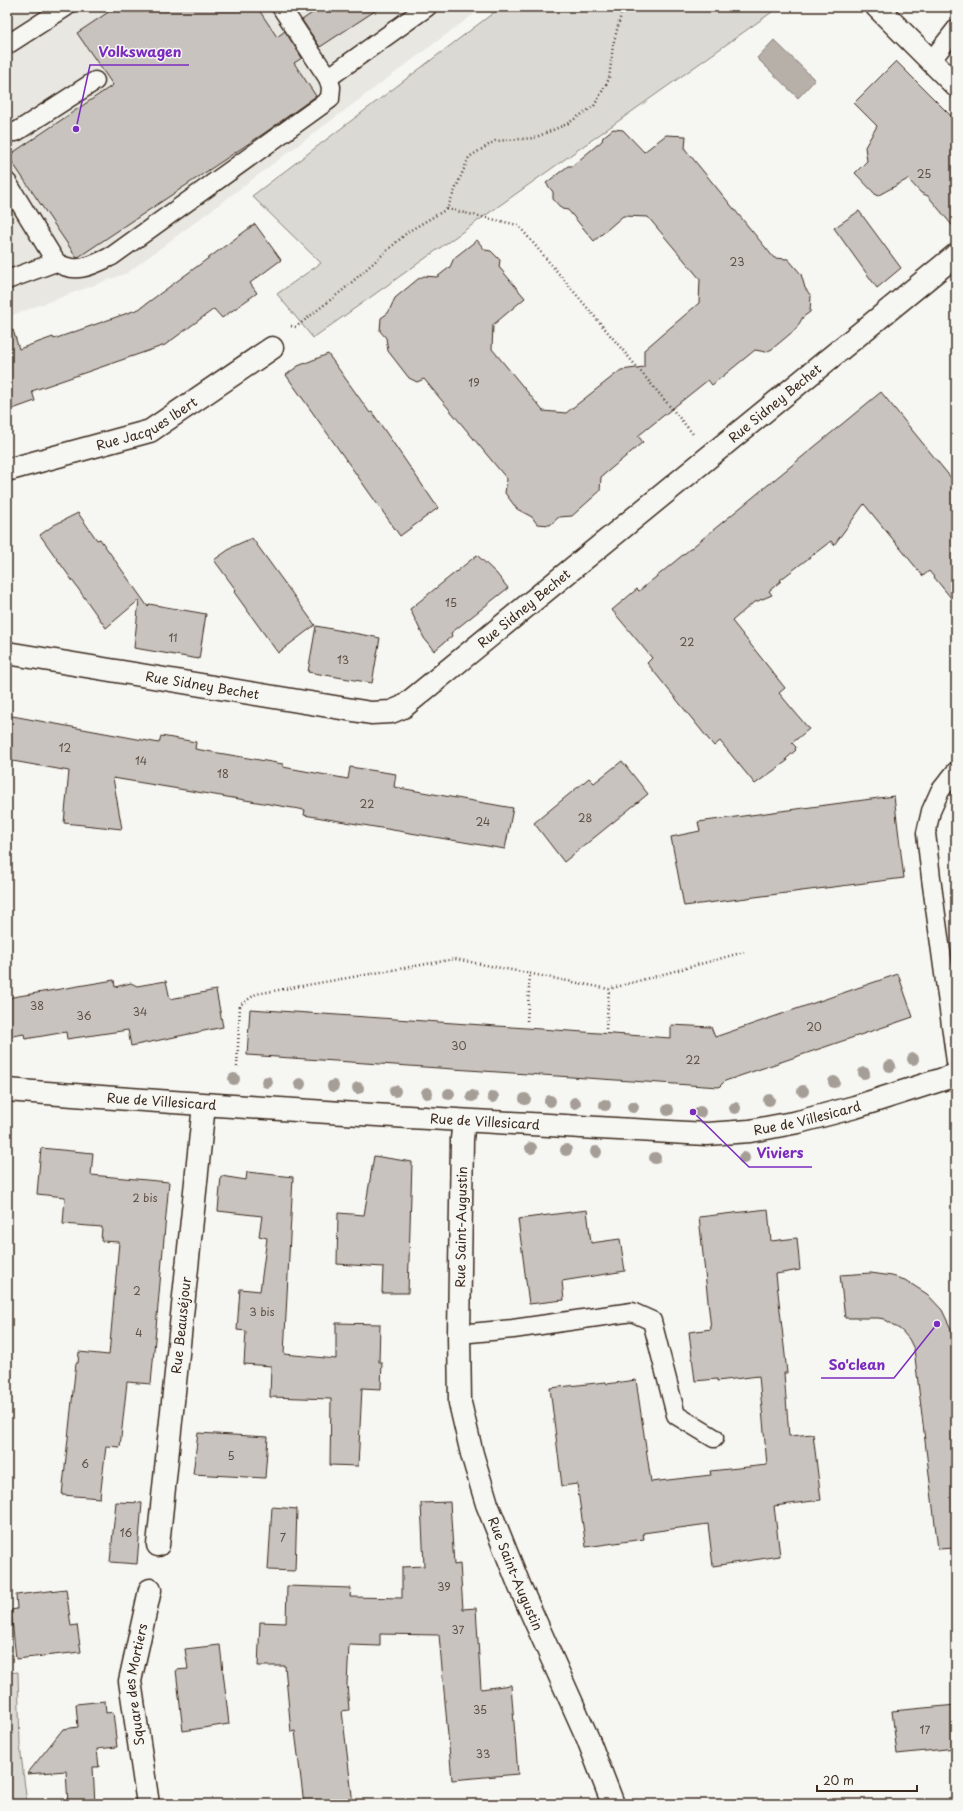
<svg xmlns="http://www.w3.org/2000/svg" width="963" height="1811" font-family="'Playpen Sans',sans-serif">
<rect width="100%" height="100%" fill="#f6f6f2"/>
<filter id="ink" filterUnits="userSpaceOnUse"><feTurbulence type="fractalNoise" baseFrequency=".025" numOctaves="2"/><feDisplacementMap in="SourceGraphic" scale="8" xChannelSelector="R" yChannelSelector="G"/><feConvolveMatrix kernelMatrix="1 2 1 2 8 2 1 2 1" color-interpolation-filters="sRGB"/></filter>
<g filter="url(#ink)">
<polygon fill="#e8e7e2" points="7,7 483,7 127,273 7,317"/>
<g fill="#dad9d3" stroke="#8a8278">
<polygon points="501,7 779,7 313,338 277,294 321,263 252,196"/>
<polygon points="18,1672 20,1746 27,1804 7,1804 7,1673"/>
</g>
<polygon fill="#b6b0a9" stroke="#857a71" points="774,40 815,80 798,98 757,58"/>
<g fill="#c8c3be" stroke="#3b2a1e">
<polygon points="116,7 257,7 277,37 285,31 302,58 294,63 316,96 266,132 77,258 8,156 113,85 77,33"/>
<polygon points="321,7 381,7 320,47 302,20"/>
<polygon points="896,61 956,121 956,230 928,196 921,193 908,179 877,196 855,173 867,161 865,147 877,126 854,103"/>
<polygon points="613,129 623,130 644,152 666,135 686,136 685,149 774,258 788,259 801,274 805,288 811,296 810,312 803,317 796,329 772,349 766,352 755,350 712,385 708,380 638,436 643,442 601,477 600,491 572,516 559,517 550,525 537,524 532,517 517,509 505,493 507,479 424,379 417,382 409,378 388,351 386,338 380,331 381,318 388,313 395,298 418,279 424,276 437,277 450,267 454,258 477,240 485,250 491,251 500,260 499,267 525,298 493,325 492,349 543,411 566,413 621,370 644,367 644,350 699,303 700,279 648,217 623,216 594,241 568,210 562,209 553,199 553,192 546,183 568,166 572,166 602,141 603,137"/>
<polygon points="859,211 901,268 877,288 834,228"/>
<polygon points="255,224 281,260 250,283 257,293 222,318 214,309 165,345 32,391 35,401 7,411 7,331 13,330 19,349 53,337 54,339 139,309"/>
<polygon points="328,354 370,413 372,412 438,508 400,536 286,375 298,366"/>
<polygon points="881,392 956,484 956,604 929,571 923,576 864,504 834,545 831,541 780,580 781,581 769,591 772,595 753,603 732,621 785,688 779,693 809,729 792,743 796,747 795,749 796,750 786,759 787,761 755,784 720,741 714,746 647,663 652,658 612,610 637,589 639,591"/>
<polygon points="78,513 97,540 100,539 148,607 149,604 206,614 199,659 134,648 139,600 106,628 40,535 54,525"/>
<polygon points="252,538 315,625 278,653 234,592 236,590 214,560 234,546"/>
<polygon points="477,555 496,573 508,588 451,633 452,636 434,651 424,638 410,609"/>
<polygon points="316,626 380,638 372,683 308,672"/>
<polygon points="7,715 159,743 161,736 196,742 195,749 283,764 283,767 348,779 350,767 396,774 394,787 513,808 505,849 304,815 305,810 113,778 122,829 64,823 69,771 7,760"/>
<polygon points="622,761 648,794 564,862 534,823 589,778 594,783"/>
<polygon points="894,796 904,878 684,906 671,837 700,831 698,822"/>
<polygon points="898,974 913,1017 725,1081 719,1087 247,1055 250,1009 671,1038 671,1025 711,1027 715,1037"/>
<polygon points="114,980 115,987 131,983 137,986 166,981 170,999 216,990 223,1027 131,1046 128,1030 67,1039 66,1032 25,1039 24,1034 7,1037 7,998"/>
<polygon points="41,1148 93,1153 91,1175 169,1182 151,1384 127,1382 120,1447 106,1446 100,1498 62,1495 76,1363 78,1363 79,1352 109,1355 119,1242 101,1241 102,1227 63,1224 65,1197 37,1194"/>
<polygon points="374,1156 412,1162 408,1293 382,1293 383,1267 337,1264 338,1213 364,1215"/>
<polygon points="247,1172 293,1177 284,1354 336,1359 336,1323 380,1324 379,1362 382,1362 381,1389 362,1388 358,1466 330,1465 331,1399 270,1397 271,1366 244,1364 246,1331 237,1330 240,1289 260,1291 267,1238 259,1236 262,1216 218,1211 221,1176 246,1180"/>
<polygon points="768,1209 771,1241 797,1238 800,1270 776,1274 787,1373 784,1373 789,1436 813,1434 821,1500 774,1506 780,1556 713,1566 708,1524 643,1533 644,1539 586,1547 577,1484 562,1486 550,1388 606,1382 607,1384 636,1380 651,1482 711,1475 710,1471 767,1465 759,1376 717,1381 717,1379 695,1381 689,1332 711,1329 699,1217"/>
<polygon points="587,1210 591,1243 620,1239 625,1271 562,1281 564,1300 529,1304 518,1219"/>
<polygon points="871,1273 892,1276 905,1280 927,1294 942,1310 954,1335 956,1352 956,1548 938,1549 914,1349 909,1339 901,1330 884,1319 878,1318 845,1318 840,1275"/>
<polygon points="198,1433 268,1437 265,1478 193,1474"/>
<polygon points="116,1502 142,1503 137,1564 110,1562"/>
<polygon points="450,1502 454,1565 460,1564 463,1609 476,1608 481,1689 511,1685 518,1774 452,1780 439,1635 380,1634 380,1646 349,1645 347,1684 349,1710 342,1711 353,1804 304,1804 295,1731 291,1732 285,1666 258,1666 260,1622 286,1623 287,1586 351,1588 350,1597 402,1598 402,1567 424,1566 421,1503"/>
<polygon points="272,1507 297,1509 295,1571 268,1570"/>
<polygon points="66,1589 71,1626 77,1625 81,1652 16,1659 11,1610 17,1609 16,1595"/>
<polygon points="220,1645 229,1724 183,1731 176,1670 188,1669 185,1649"/>
<polygon points="105,1701 106,1713 113,1712 117,1747 97,1749 99,1767 93,1767 95,1804 68,1804 66,1771 27,1774 63,1729 78,1727 76,1704"/>
<polygon points="956,1705 956,1748 897,1754 892,1711"/>
</g>
<g fill="none" stroke-linecap="round" stroke-linejoin="round">
<g stroke="#3b2a1e" stroke-width="21">
<g id="lane">
<polyline points="7,45 66,7"/>
<polyline points="931,61 956,29"/>
<polyline points="328,78 427,7"/>
<polyline points="7,132 16,132 95,81"/>
<path d="M7,182L56,262C76,275 93,265 112,256L330,99L331,87L328,78L281,7"/>
<polyline points="7,280 56,262"/>
<polyline points="956,771 940,791 931,811 926,833 931,878 956,1062"/>
<polyline points="459,1334 513,1329 632,1312 652,1321 676,1415 714,1438"/>
</g>
</g>
<g stroke="#3b2a1e" stroke-width="25">
<g id="street">
<polyline points="877,7 956,86"/>
<path id="s1" d="M7,470L150,431L272,348"/>
<path id="s2" d="M7,653L371,713L391,712L403,707L956,255"/>
<path id="s3" d="M7,1090C240,1108 473,1121 707,1134L750,1131L798,1122L855,1107L956,1075"/>
<path id="s4" d="M464,1121L462,1139L459,1334L460,1403L472,1454L487,1504L520,1587L588,1739L613,1804"/>
<path id="s5" d="M158,1545L204,1105"/>
<path id="s6" d="M148,1804L130,1681L150,1590"/>
</g>
</g>
<g stroke="#3b2a1e" stroke-width="2.5" stroke-dasharray="1 3" stroke-linecap="butt">
<polyline points="447,209 518,225 693,434"/>
<polyline points="291,326 296,327 343,290 409,231 447,209 469,157 495,141 534,138 567,124 594,106 609,79 613,45 623,7"/>
<polyline points="527,1021 530,974"/>
<polyline points="606,1029 609,989"/>
<polyline points="237,1067 240,1005 256,994 455,959 609,989 744,952"/>
</g>
<use href="#lane" stroke="#f6f6f2" stroke-width="18"/>
<use href="#street" stroke="#f6f6f2" stroke-width="22"/>
</g>
<g fill="#a59e96">
<circle cx="913" cy="1059" r="6"/>
<circle cx="890" cy="1066" r="6"/>
<circle cx="864" cy="1073" r="6"/>
<circle cx="234" cy="1079" r="6"/>
<circle cx="267" cy="1082" r="6"/>
<circle cx="834" cy="1082" r="6"/>
<circle cx="300" cy="1084" r="6"/>
<circle cx="333" cy="1086" r="6"/>
<circle cx="358" cy="1088" r="6"/>
<circle cx="395" cy="1091" r="6"/>
<circle cx="803" cy="1091" r="6"/>
<circle cx="427" cy="1093" r="6"/>
<circle cx="449" cy="1094" r="6"/>
<circle cx="472" cy="1096" r="6"/>
<circle cx="493" cy="1097" r="6"/>
<circle cx="525" cy="1099" r="6"/>
<circle cx="769" cy="1100" r="6"/>
<circle cx="550" cy="1101" r="6"/>
<circle cx="575" cy="1103" r="6"/>
<circle cx="605" cy="1105" r="6"/>
<circle cx="633" cy="1107" r="6"/>
<circle cx="735" cy="1108" r="6"/>
<circle cx="668" cy="1110" r="6"/>
<circle cx="700" cy="1112" r="6"/>
<circle cx="531" cy="1148" r="6"/>
<circle cx="566" cy="1150" r="6"/>
<circle cx="596" cy="1152" r="6"/>
<circle cx="655" cy="1158" r="6"/>
<circle cx="744" cy="1158" r="6"/>
</g>
</g>
<g text-anchor="middle" stroke-width="3" stroke-linejoin="round" paint-order="stroke">
<g font-size="11" fill="#5e5046">
<text x="924" y="178">25</text>
<text x="737" y="266">23</text>
<text x="474" y="387">19</text>
<text x="451" y="607">15</text>
<text x="173" y="642">11</text>
<text x="687" y="646">22</text>
<text x="343" y="664">13</text>
<text x="65" y="752">12</text>
<text x="141" y="765">14</text>
<text x="223" y="778">18</text>
<text x="367" y="808">22</text>
<text x="585" y="822">28</text>
<text x="483" y="826">24</text>
<text x="37" y="1010">38</text>
<text x="140" y="1016">34</text>
<text x="84" y="1020">36</text>
<text x="814" y="1031">20</text>
<text x="459" y="1050">30</text>
<text x="693" y="1064">22</text>
<text x="145" y="1202">2 bis</text>
<text x="137" y="1295">2</text>
<text x="262" y="1316">3 bis</text>
<text x="139" y="1337">4</text>
<text x="231" y="1460">5</text>
<text x="85" y="1468">6</text>
<text x="126" y="1537">16</text>
<text x="283" y="1542">7</text>
<text x="444" y="1591">39</text>
<text x="458" y="1634">37</text>
<text x="480" y="1714">35</text>
<text x="925" y="1734">17</text>
<text x="483" y="1758">33</text>
</g>
<g font-size="13" fill="#3b2a1e" stroke="#f6f6f2">
<text dy="5" stroke="none"><textPath href="#s2" startOffset="882">Rue Sidney Bechet</textPath></text>
<text dy="5" stroke="none"><textPath href="#s1" startOffset="148">Rue Jacques Ibert</textPath></text>
<text dy="5" stroke="none"><textPath href="#s2" startOffset="558">Rue Sidney Bechet</textPath></text>
<text dy="5" stroke="none"><textPath href="#s2" startOffset="198">Rue Sidney Bechet</textPath></text>
<text dy="5" stroke="none"><textPath href="#s3" startOffset="155">Rue de Villesicard</textPath></text>
<text dy="5" stroke="none"><textPath href="#s3" startOffset="803">Rue de Villesicard</textPath></text>
<text dy="5" stroke="none"><textPath href="#s3" startOffset="479">Rue de Villesicard</textPath></text>
<text transform="translate(461 1227) rotate(-89)" y="5">Rue Saint-Augustin</text>
<text dy="5" stroke="none"><textPath href="#s5" startOffset="221">Rue Beauséjour</textPath></text>
<text dy="5" stroke="none"><textPath href="#s4" startOffset="462">Rue Saint-Augustin</textPath></text>
<text dy="5" stroke="none"><textPath href="#s6" startOffset="121">Square des Mortiers</textPath></text>
</g>
</g>
<path fill="none" stroke="#7b2cbf" stroke-width="1.5" d="M76 129L90 65H189M693 1112L749 1167H812M937 1324L894 1378H821"/>
<g fill="#7b2cbf" stroke="#f6f6f2" stroke-width="1.5">
<circle cx="76" cy="129" r="4"/>
<circle cx="693" cy="1112" r="4"/>
<circle cx="937" cy="1324" r="4"/>
</g>
<g font-size="14" text-anchor="middle" font-weight="bold" fill="#7b2cbf" stroke="#f6f6f2" stroke-width="3" stroke-linejoin="round" paint-order="stroke">
<text x="140" y="57">Volkswagen</text>
<text x="780" y="1158">Viviers</text>
<text x="857" y="1370">So'clean</text>
</g>
<rect width="963" height="1811" fill="none" stroke="#f6f6f2" stroke-width="24"/>
<rect x="12" y="12" width="939" height="1787" fill="none" stroke="#3b2a1e" stroke-width="1.5" filter="url(#ink)"/>
<path d="M817 1785v6h100v-6" fill="none" stroke="#3b2a1e" stroke-width="2"/>
<text x="823" y="1785" font-size="12" fill="#3b2a1e" stroke="#f6f6f2" stroke-width="3" paint-order="stroke">20 m</text>
</svg>
